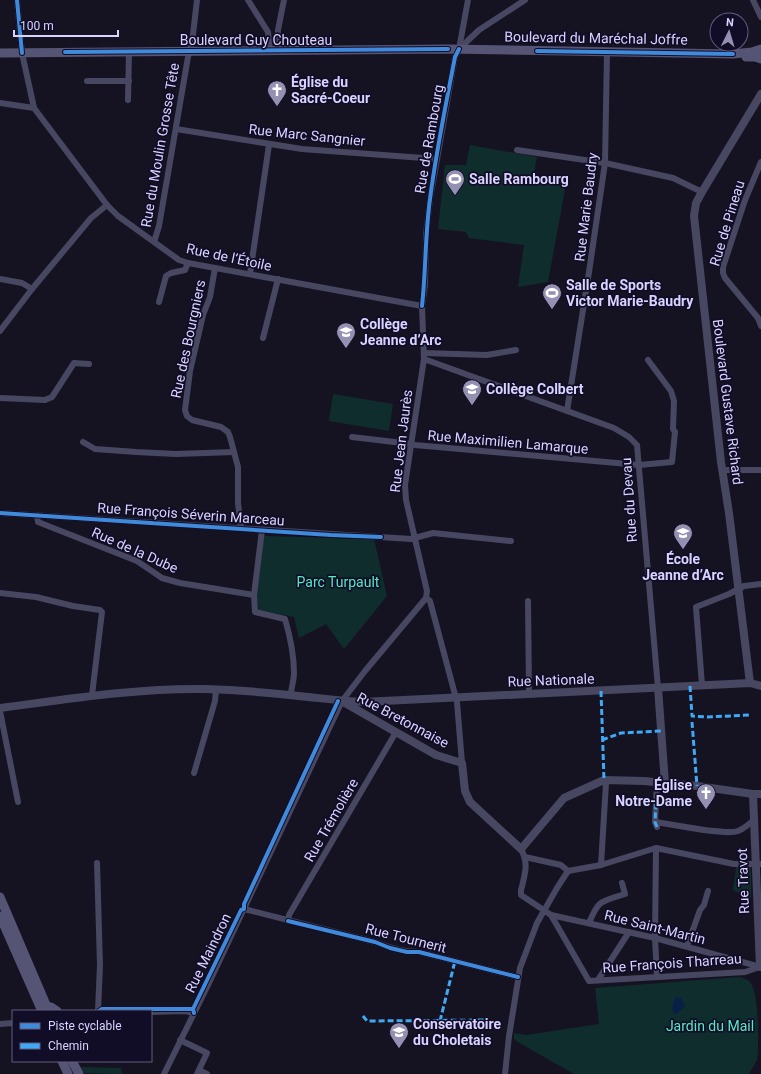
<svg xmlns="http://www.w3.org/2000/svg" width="761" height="1074" font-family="Roboto,sans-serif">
<rect width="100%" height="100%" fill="#151321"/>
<g fill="#102d2e">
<polygon points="470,145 537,157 533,178 566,184 548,282 518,287 524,245 469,238 466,232 438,229 445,165 466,165"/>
<polygon points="333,394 393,404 389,431 329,421"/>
<polygon points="264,536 374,539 387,596 344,649 326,624 299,638 294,617 259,610 256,595"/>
<polygon points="736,867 751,867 751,898 733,890"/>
<path d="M739,977C743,978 747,979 750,982C759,992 758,1037 758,1052L757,1060L749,1074H574L516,1041L514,1039V1033L526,1035L599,1024L595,988Z"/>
<polygon points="81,1067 121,1068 122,1074 84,1073"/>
</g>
<path fill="#082047" d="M678,997L681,998L685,1006L679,1012L674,1014C671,1010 673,1002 675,998Z"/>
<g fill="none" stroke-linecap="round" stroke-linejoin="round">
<g stroke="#484762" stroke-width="6">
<polyline points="17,0 22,53 34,108 107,205 118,216 179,260 188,263 422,306"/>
<polyline points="248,0 268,32 270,50"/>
<polyline points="753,0 761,17"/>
<polyline points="459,49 479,30 525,0"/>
<polyline points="277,50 278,30 284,0"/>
<polyline points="87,81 129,81"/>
<polyline points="128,100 129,52"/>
<polyline points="0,103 34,108"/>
<polyline points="176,129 302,149 437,159"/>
<polyline points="517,150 605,163 673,178 702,192"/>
<polyline points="761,162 745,200 723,267 723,273 725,278 758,318 761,326"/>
<polyline points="154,242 159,226 188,57 192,43 197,0"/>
<polyline points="215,268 210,297 203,315 190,371 185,410 187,416 192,420 221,427 228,432 230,437 238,467 238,503 241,528"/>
<polyline points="250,274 269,145"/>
<polyline points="0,279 22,283 32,289"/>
<polyline points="159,302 166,276 171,273 185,270 188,263"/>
<polyline points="0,331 32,289 91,218 107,205"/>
<polyline points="263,338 278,279"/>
<polyline points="424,353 487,355 516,350"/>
<polyline points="424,359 614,428 629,437 637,445 658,688"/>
<polyline points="0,398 45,400 52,397 74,363 89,364"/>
<polyline points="567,411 589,272 605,163 607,52"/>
<polyline points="352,437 411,444 415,445 639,465 672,462 675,432 673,429 674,401 671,391 648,360"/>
<polyline points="83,442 95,449 136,452 176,454 234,452"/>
<polyline points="722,470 761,470"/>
<polyline points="0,513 411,539 433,533 511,541"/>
<polyline points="37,516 38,522 137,561 162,578 180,583 254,595"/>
<path d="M262,530L254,595L255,612L285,619C290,636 294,655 294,673C294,681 291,688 291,695"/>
<polyline points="0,593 36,597 73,606 100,610 102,612 92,695"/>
<polyline points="528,601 529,693"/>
<polyline points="702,685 696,607 729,594 744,586 761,584"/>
<polyline points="0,711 18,802"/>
<polyline points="462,763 457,702 430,601 426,598 427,591 406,500 405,485 424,359 422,306 425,285 426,235 430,199 455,57 459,49 468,0"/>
<polyline points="194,773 215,701 216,689"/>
<path d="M655,822C673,824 724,836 738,831C744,829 749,824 754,820"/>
<polyline points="657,827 655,822 657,783"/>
<polyline points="656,848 655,938 657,977"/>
<path d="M521,849C529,864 525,874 521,890V895L551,915L655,938L761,967"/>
<polyline points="525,857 561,865 568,871"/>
<polyline points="97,863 100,965 98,1011"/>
<polyline points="601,865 606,783 604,780"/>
<polyline points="568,871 601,865 656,848 734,864 761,864"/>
<path d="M244,909L375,942C390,948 403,952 419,952L518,977"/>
<polyline points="551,915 589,981 745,972 760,967"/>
<polyline points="288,921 289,915 396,732"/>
<path d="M589,923C599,899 601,902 625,894L622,883"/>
<polyline points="687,946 700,910 704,905 708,891"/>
<polyline points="598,980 629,932"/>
<polyline points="151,1012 185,1011 194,1013"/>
<polyline points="0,1024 13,1023"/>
<polyline points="180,1040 207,1053 197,1074"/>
<polyline points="199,1070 207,1074"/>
<polyline points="164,1074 208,985 342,701 365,671 426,598"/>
<polyline points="505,1074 509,1036 520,968 537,923 557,888 568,871"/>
</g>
<g stroke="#484762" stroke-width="8">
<polyline points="750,683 729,513 721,462 694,216 696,203 702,192 761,94"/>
<polyline points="658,688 665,783"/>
<polyline points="345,703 436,755 462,763 465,791 470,802 521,849 564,798 604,780 644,781 697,786 753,794 761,794"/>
<path d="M0,708C68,699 136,688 205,689C240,690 274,693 308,697C327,699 344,701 363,702L750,683L761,686"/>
<polyline points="753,794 760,967"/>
</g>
<g stroke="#565475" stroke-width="9">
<polyline points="0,53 448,49 733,54 752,52 761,49"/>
<polyline points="746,57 755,57 761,59"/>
<polyline points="0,897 47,1007"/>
<polyline points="0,916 41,1009"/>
<polyline points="42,1009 51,1007 57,1011"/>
<polyline points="62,1061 68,1074"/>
<polyline points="72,1061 79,1074"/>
</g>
<g stroke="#3fa9f5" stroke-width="3" stroke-dasharray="6 3" stroke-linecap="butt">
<polyline points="690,686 692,716 707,717 751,715"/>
<polyline points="601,691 604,780"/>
<polyline points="692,722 697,786"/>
<polyline points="602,740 621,733 661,731"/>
<polyline points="657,827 655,822 657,783"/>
<polyline points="363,1016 367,1021 488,1020"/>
<polyline points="440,1021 455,961"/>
</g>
<g stroke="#110d27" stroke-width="6">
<g id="cycleway">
<polyline points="17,0 22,53"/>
<polyline points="537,51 733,54"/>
<polyline points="65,52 448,49"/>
<path d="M422,306C426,270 425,235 430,199C436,152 446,104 455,57L459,49"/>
<polyline points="0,513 331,535 381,537"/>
<polyline points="288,921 375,942 390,948 407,952 419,952 518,977"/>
<polyline points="99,1011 102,1009 193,1009"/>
<polyline points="194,1013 193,1009 241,910 244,909 244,904 338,701"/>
</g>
</g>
<use href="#cycleway" stroke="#408adc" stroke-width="4"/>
</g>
<defs>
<g id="church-pin" transform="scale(1)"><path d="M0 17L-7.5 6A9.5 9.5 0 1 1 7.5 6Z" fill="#9490b1" stroke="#110d27"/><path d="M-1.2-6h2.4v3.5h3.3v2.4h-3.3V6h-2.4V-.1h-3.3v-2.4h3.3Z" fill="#fff"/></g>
<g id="stadium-pin" transform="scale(1)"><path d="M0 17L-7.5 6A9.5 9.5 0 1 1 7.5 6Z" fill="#9490b1" stroke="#110d27"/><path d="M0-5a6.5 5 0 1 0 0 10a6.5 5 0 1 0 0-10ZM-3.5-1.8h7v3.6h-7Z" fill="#fff"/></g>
<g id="school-pin" transform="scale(1)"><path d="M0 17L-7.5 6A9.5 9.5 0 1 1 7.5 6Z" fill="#9490b1" stroke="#110d27"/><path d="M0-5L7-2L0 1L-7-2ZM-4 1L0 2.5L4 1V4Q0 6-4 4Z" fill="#fff"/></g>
<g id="university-pin" transform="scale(1)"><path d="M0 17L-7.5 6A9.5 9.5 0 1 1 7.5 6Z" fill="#9490b1" stroke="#110d27"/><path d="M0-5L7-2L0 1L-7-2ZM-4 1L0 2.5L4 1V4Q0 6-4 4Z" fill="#fff"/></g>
</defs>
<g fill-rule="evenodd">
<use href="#church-pin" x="277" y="90"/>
<use href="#stadium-pin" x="455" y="179"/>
<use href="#stadium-pin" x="552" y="293"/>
<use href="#school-pin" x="346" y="332"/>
<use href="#school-pin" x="472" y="389"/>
<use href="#school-pin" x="683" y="533"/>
<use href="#church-pin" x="706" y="793"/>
<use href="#university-pin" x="399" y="1032"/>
</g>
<g text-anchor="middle" stroke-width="3.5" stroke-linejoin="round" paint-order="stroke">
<g font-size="14" fill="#d8d3ff" stroke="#110d27">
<text transform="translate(596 38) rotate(1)" y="5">Boulevard du Maréchal Joffre</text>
<text x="256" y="45">Boulevard Guy Chouteau</text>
<text transform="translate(307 135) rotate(6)" y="5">Rue Marc Sangnier</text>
<text transform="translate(429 139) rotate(-80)" y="5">Rue de Rambourg</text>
<text transform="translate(160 145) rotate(-80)" y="5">Rue du Moulin Grosse Tête</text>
<text transform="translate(586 207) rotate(-83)" y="5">Rue Marie Baudry</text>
<text transform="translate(727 223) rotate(-73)" y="5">Rue de Pineau</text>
<text transform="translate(229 257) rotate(12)" y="5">Rue de l’Étoile</text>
<text transform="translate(188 339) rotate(-78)" y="5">Rue des Bourgniers</text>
<text transform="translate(728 402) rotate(83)" y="5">Boulevard Gustave Richard</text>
<text transform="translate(401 441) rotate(-83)" y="5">Rue Jean Jaurès</text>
<text transform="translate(508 442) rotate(5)" y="5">Rue Maximilien Lamarque</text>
<text transform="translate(629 500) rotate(-94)" y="5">Rue du Devau</text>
<text transform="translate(191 514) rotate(4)" y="5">Rue François Séverin Marceau</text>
<text transform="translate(135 550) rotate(24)" y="5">Rue de la Dube</text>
<text transform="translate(551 680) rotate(-2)" y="5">Rue Nationale</text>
<text transform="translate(403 720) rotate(28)" y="5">Rue Bretonnaise</text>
<text transform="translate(331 820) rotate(-60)" y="5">Rue Trémolière</text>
<text transform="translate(743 881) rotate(-92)" y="5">Rue Travot</text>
<text transform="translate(655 927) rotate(14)" y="5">Rue Saint-Martin</text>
<text transform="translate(406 938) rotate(14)" y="5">Rue Tournerit</text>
<text transform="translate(208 953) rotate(-64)" y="5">Rue Maindron</text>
<text transform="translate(672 963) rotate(-4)" y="5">Rue François Tharreau</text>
</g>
<g font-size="14" font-weight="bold" fill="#d8d3ff" stroke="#110d27" text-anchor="start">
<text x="291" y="87">Église du<tspan x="291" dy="16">Sacré-Coeur</tspan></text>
<text x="469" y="184">Salle Rambourg</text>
<text x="566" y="290">Salle de Sports<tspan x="566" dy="16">Victor Marie-Baudry</tspan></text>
<text x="360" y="329">Collège<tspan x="360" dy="16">Jeanne d’Arc</tspan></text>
<text x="486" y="394">Collège Colbert</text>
<text x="683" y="564" text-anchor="middle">École<tspan x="683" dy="16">Jeanne d’Arc</tspan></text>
<text x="692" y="790" text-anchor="end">Église<tspan x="692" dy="16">Notre-Dame</tspan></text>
<text x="413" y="1029">Conservatoire<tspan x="413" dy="16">du Choletais</tspan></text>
</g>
<g font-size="14" fill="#54eac4" stroke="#110d27">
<text x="338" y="587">Parc Turpault</text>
<text x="710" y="1031">Jardin du Mail</text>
</g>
</g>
<rect x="12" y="1010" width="140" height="52" fill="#110d27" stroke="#615c7d"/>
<rect x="20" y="1023" width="20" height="6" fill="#408adc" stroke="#615c7d"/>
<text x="48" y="1030" font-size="12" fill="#d8d3ff">Piste cyclable</text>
<rect x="20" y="1043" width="20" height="6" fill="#3fa9f5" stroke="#615c7d"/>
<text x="48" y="1050" font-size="12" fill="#d8d3ff">Chemin</text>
<g transform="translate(729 32) rotate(5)"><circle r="19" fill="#110d27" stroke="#615c7d"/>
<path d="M0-3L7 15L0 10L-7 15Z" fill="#9490b1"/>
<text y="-6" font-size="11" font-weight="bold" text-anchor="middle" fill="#d8d3ff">N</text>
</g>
<path d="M14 30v6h104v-6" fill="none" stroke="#d8d3ff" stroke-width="2"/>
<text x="20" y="30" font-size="12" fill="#d8d3ff" stroke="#110d27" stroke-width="3" paint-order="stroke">100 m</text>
</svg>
